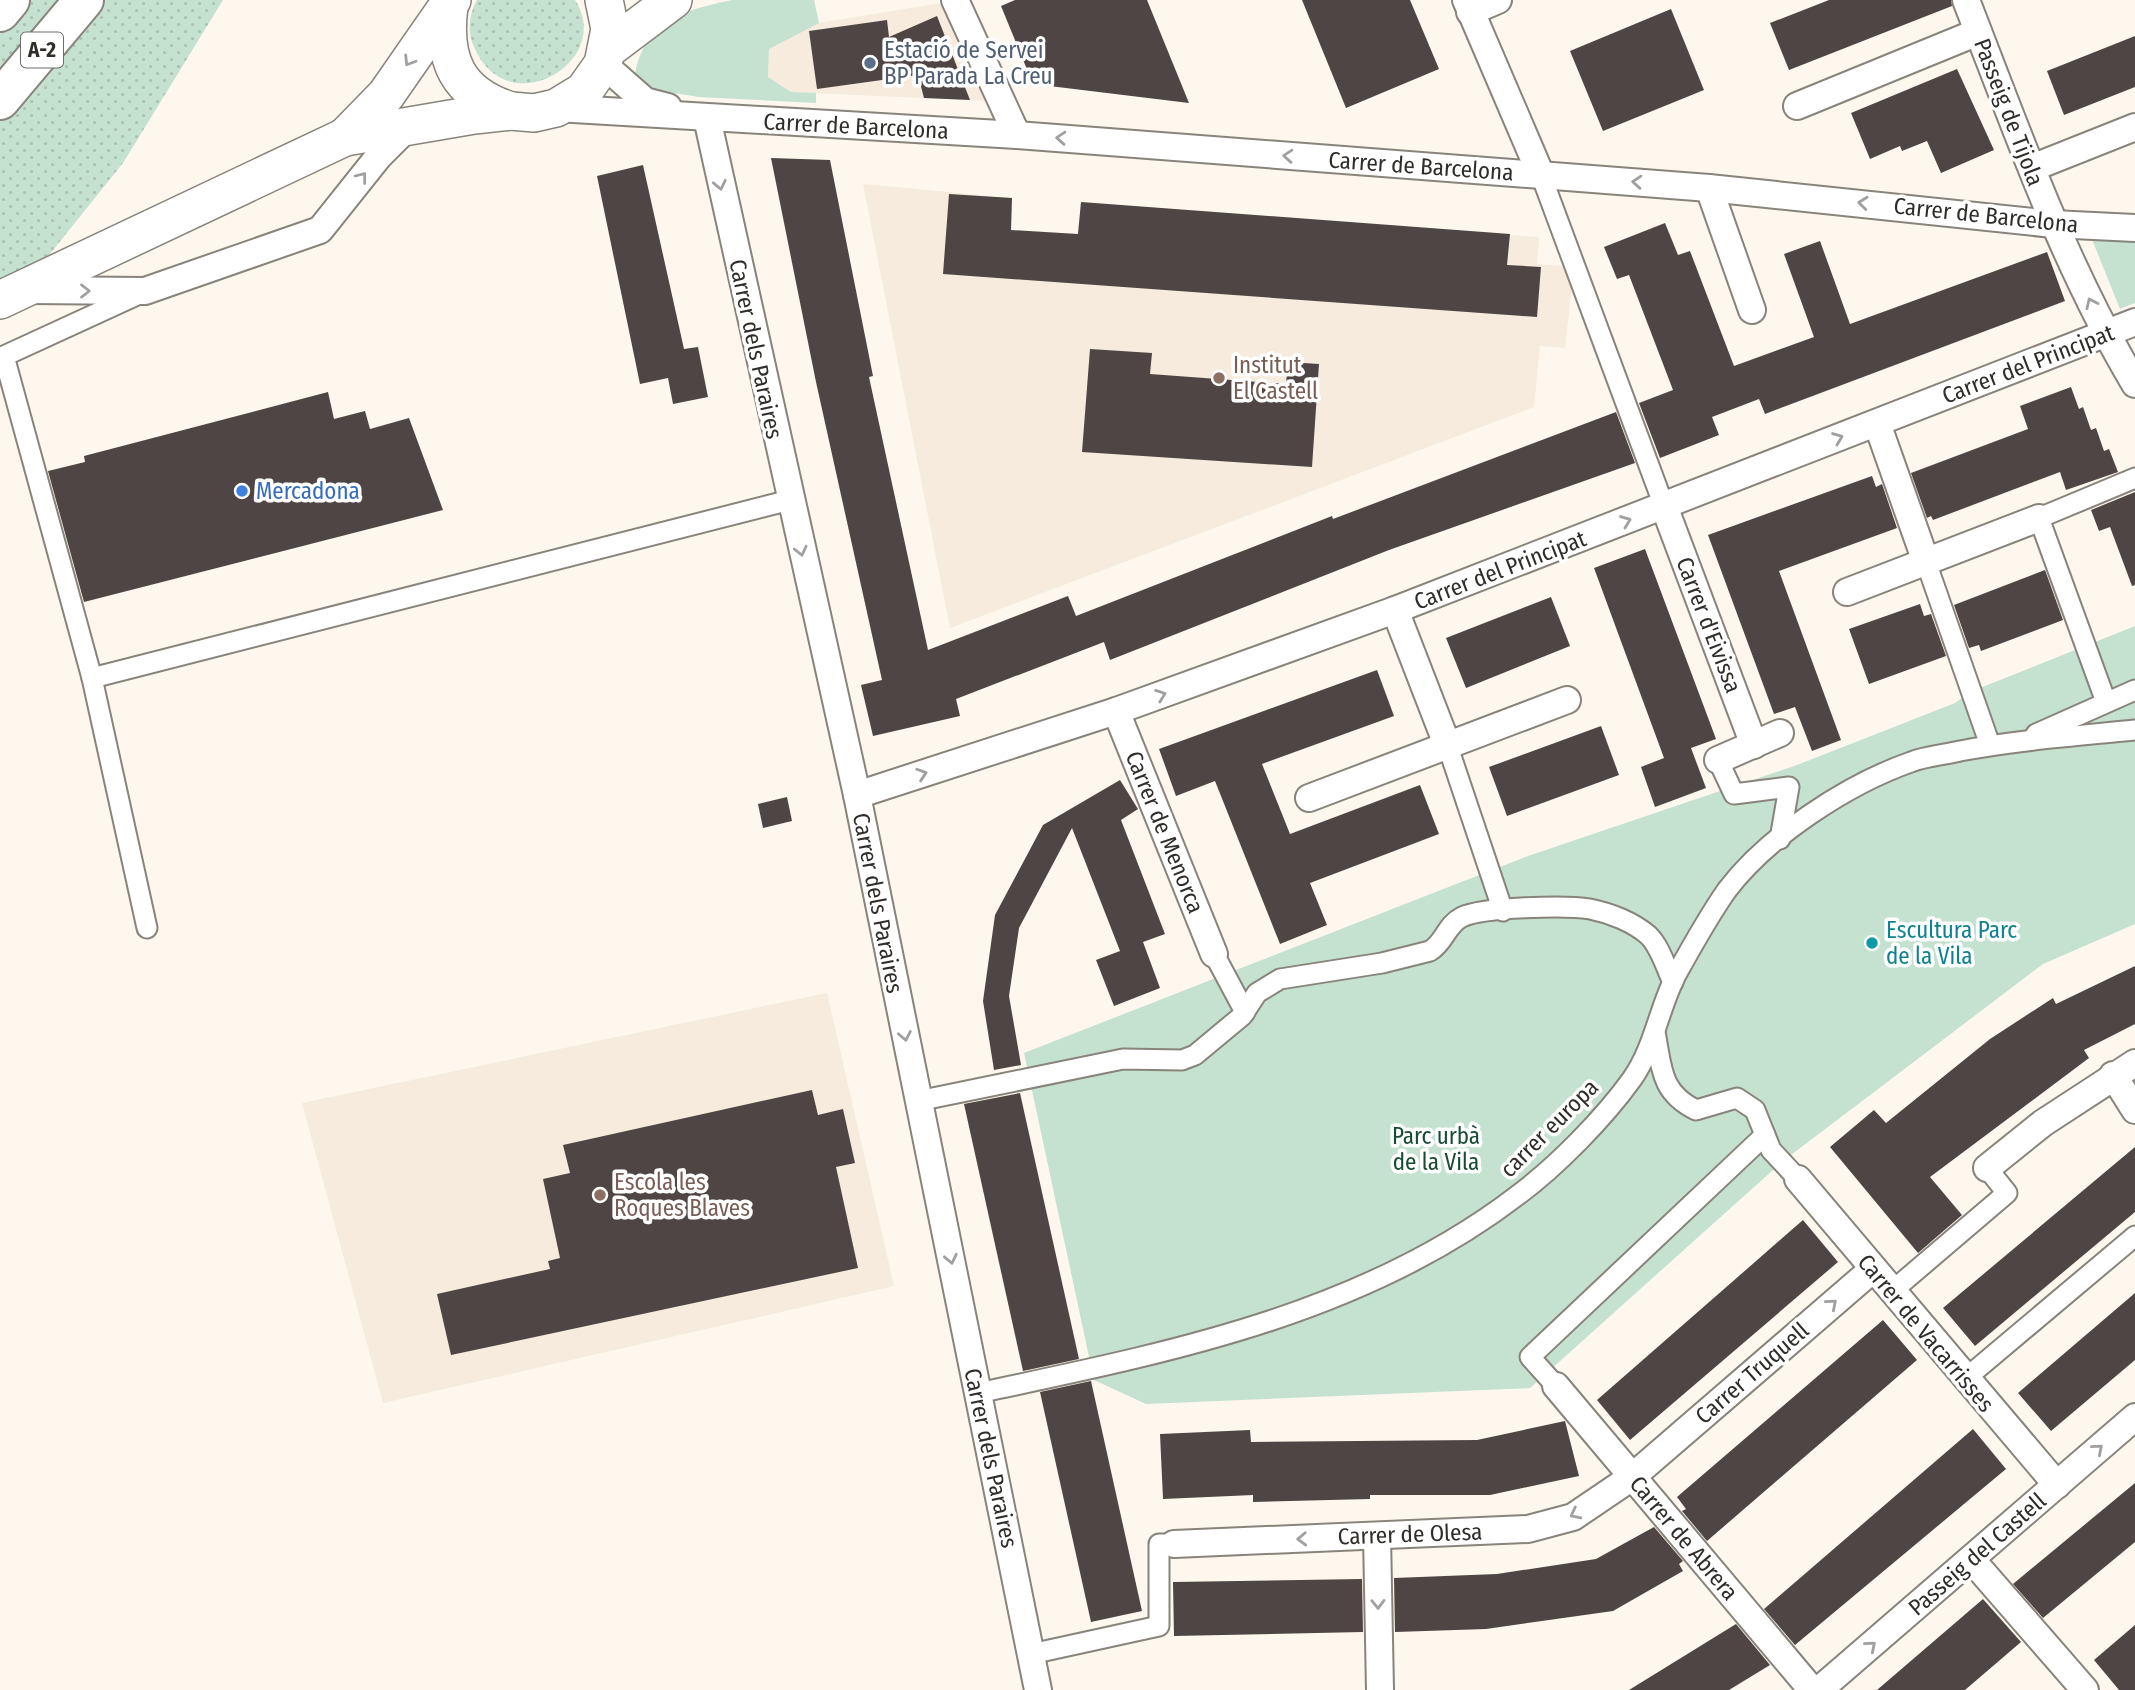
<svg xmlns="http://www.w3.org/2000/svg" width="2135" height="1690" font-family="'Fira Sans Condensed',sans-serif">
<defs>
<pattern id="grass-dots" width="8" height="8" patternUnits="userSpaceOnUse" patternTransform="scale(1.75)"><rect width="8" height="8" fill="#c5e1d0"/><path d="M2 2h.1M6 6h.1" fill="none" stroke="#aac1b3" stroke-width="1.8" stroke-linecap="round"/></pattern>
</defs>
<rect width="100%" height="100%" fill="#fdf7ee"/>
<g fill="#f6ebdc">
<polygon points="947,2 988,101 791,92 768,77 769,49 803,29 819,23"/>
<polygon points="863,184 1012,198 1011,230 1077,234 1081,202 1539,237 1537,264 1574,267 1565,348 1540,346 1534,407 950,628"/>
<polygon points="827,993 894,1286 383,1403 302,1103"/>
</g>
<g fill="url(#grass-dots)">
<polygon points="0,0 223,0 123,163 0,316"/>
<path d="M477,0H575C615,62 507,125 474,47C467,32 469,14 477,0Z"/>
</g>
<g fill="#c5e1d0">
<path d="M732,0H814L819,23L769,49L768,77L791,92L816,93V103L699,97L643,88L635,74C645,21 684,10 732,0Z"/>
<polygon points="2091,237 2135,241 2135,303 2120,309"/>
<polygon points="2135,626 2135,924 2043,964 1783,1161 1530,1388 1146,1404 1094,1380 1024,1053 1528,856 1797,765 1955,703 1970,692"/>
</g>
<g fill="#4f4544">
<polygon points="1015,0 1147,0 1189,103 1033,84 1001,6"/>
<polygon points="1302,0 1410,0 1439,69 1346,108"/>
<polygon points="1829,0 1951,0 1952,6 1789,70 1770,23"/>
<polygon points="1671,9 1704,90 1603,131 1570,51"/>
<polygon points="937,16 970,100 924,98 918,75 817,89 809,31 887,20 889,37"/>
<polygon points="2135,36 2135,87 2064,115 2047,71"/>
<polygon points="1957,69 1994,150 1941,173 1927,141 1902,151 1900,146 1870,159 1851,113"/>
<polygon points="771,158 830,160 873,376 869,377 928,650 1068,596 1076,616 1332,516 1333,519 1616,412 1635,463 1389,550 1110,660 1104,642 956,699 960,716 873,736 861,685 882,680 816,382"/>
<polygon points="643,165 684,349 698,347 708,397 673,404 668,378 640,384 597,176"/>
<polygon points="949,194 1012,198 1011,230 1078,234 1081,202 1510,234 1507,265 1541,267 1537,317 943,274"/>
<polygon points="1665,223 1678,255 1690,251 1734,366 1814,337 1784,254 1820,241 1850,324 2047,252 2065,301 1765,414 1759,399 1712,417 1719,435 1660,458 1639,403 1673,390 1629,275 1617,279 1604,247"/>
<polygon points="1090,349 1152,353 1150,374 1286,384 1288,362 1319,364 1312,467 1082,452"/>
<polygon points="2071,387 2079,409 2083,407 2091,430 2096,428 2104,451 2109,449 2118,472 2066,490 2060,472 1933,520 1931,516 1927,518 1911,473 2028,429 2020,406"/>
<polygon points="328,392 334,419 365,411 370,429 409,418 443,510 84,602 48,471 85,462 84,456"/>
<polygon points="1872,476 1876,487 1882,484 1897,528 1779,571 1841,740 1812,751 1795,707 1774,714 1708,535"/>
<polygon points="2135,492 2135,585 2132,586 2110,527 2099,531 2091,510"/>
<polygon points="1645,549 1716,739 1691,748 1706,788 1655,807 1641,767 1664,758 1594,568"/>
<polygon points="2045,570 2063,620 1981,651 1979,645 1969,648 1954,605"/>
<polygon points="1551,597 1570,646 1466,688 1446,638"/>
<polygon points="1920,604 1924,616 1931,614 1946,656 1869,684 1849,629"/>
<polygon points="1377,670 1394,716 1262,764 1290,834 1420,785 1439,834 1310,883 1327,925 1280,944 1215,781 1176,796 1159,749"/>
<polygon points="1601,726 1619,775 1507,816 1489,767"/>
<polygon points="1120,780 1138,809 1121,820 1165,934 1143,942 1160,988 1114,1006 1096,960 1120,951 1072,828 1019,928 1009,996 1021,1065 994,1070 983,1001 995,915 1043,825"/>
<polygon points="787,797 792,821 763,828 758,804"/>
<polygon points="2135,966 2135,1024 2084,1050 2089,1058 1930,1177 1962,1215 1918,1253 1830,1147 1874,1110 1886,1123 1990,1039 2053,998 2056,1004"/>
<polygon points="812,1090 818,1115 843,1109 855,1163 836,1167 858,1268 451,1355 437,1294 550,1269 548,1261 560,1258 543,1179 570,1173 563,1145"/>
<polygon points="1020,1093 1079,1359 1023,1371 964,1104"/>
<polygon points="2135,1147 2135,1212 1975,1346 1943,1308"/>
<polygon points="1803,1220 1838,1262 1630,1440 1597,1400"/>
<polygon points="2135,1293 2135,1360 2051,1431 2018,1393"/>
<polygon points="1883,1320 1917,1360 1707,1541 1682,1511 1686,1509 1677,1497"/>
<polygon points="1091,1381 1142,1611 1091,1622 1040,1392"/>
<polygon points="1565,1421 1579,1476 1490,1495 1370,1495 1370,1499 1253,1502 1253,1495 1163,1499 1160,1434 1250,1430 1251,1442 1477,1440"/>
<polygon points="1973,1429 2006,1469 1795,1645 1764,1609"/>
<polygon points="2135,1483 2135,1542 2043,1618 2013,1584"/>
<polygon points="1654,1527 1683,1561 1679,1564 1683,1571 1613,1611 1486,1629 1395,1632 1394,1578 1497,1574 1596,1559"/>
<polygon points="1362,1579 1363,1632 1174,1636 1173,1582"/>
<polygon points="1983,1599 2021,1642 1965,1690 1877,1690"/>
<polygon points="1736,1624 1770,1665 1729,1690 1629,1690"/>
<polygon points="2135,1625 2135,1690 2119,1690 2094,1660"/>
</g>
<g fill="none" stroke-linecap="round" stroke-linejoin="round">
<g stroke="#88837b" stroke-width="23">
<g id="pedestrian">
<polyline points="1541,175 1664,506"/>
<polyline points="139,294 4,356 92,678 790,500"/>
<polyline points="1926,562 1990,745"/>
<polyline points="92,678 147,928"/>
<polyline points="2106,702 2039,518 2135,478"/>
<polyline points="2036,734 2135,690"/>
<polyline points="1448,747 1503,911"/>
<polyline points="1718,760 1734,794 1789,787 1780,839"/>
<polyline points="1214,954 1245,1012"/>
<path d="M1655,1032C1662,1068 1660,1092 1696,1110L1737,1098L1755,1110L1771,1150L1798,1179"/>
<path d="M918,1101L1123,1059L1182,1060L1195,1055L1242,1016L1257,993L1280,979L1382,963L1430,951C1445,942 1446,925 1462,917C1483,907 1566,905 1590,909C1610,913 1633,922 1648,935C1660,946 1666,968 1673,982"/>
<polyline points="1891,1292 2007,1193 1987,1168"/>
<polyline points="1965,1379 2135,1236"/>
<polyline points="1556,1386 1530,1357 1765,1135"/>
<path d="M978,1393C1166,1353 1362,1315 1518,1195C1557,1166 1604,1118 1632,1079C1654,1048 1659,1008 1676,975C1692,946 1708,917 1727,890C1768,836 1848,784 1911,762C1926,756 1944,755 1960,751C2018,740 2076,736 2135,730"/>
<polyline points="1031,1654 1159,1626 1159,1544 1174,1544"/>
</g>
</g>
<g stroke="#88837b" stroke-width="30">
<g id="minor">
<polyline points="955,0 1017,135"/>
<polyline points="1466,0 1541,175"/>
<path d="M1966,0C2017,131 2063,263 2135,384"/>
<polyline points="1470,12 1498,0"/>
<polyline points="603,64 645,101 668,107"/>
<polyline points="1797,106 1978,32"/>
<polyline points="556,108 1017,135 1709,188 2053,224 2135,228"/>
<polyline points="707,118 857,795 1038,1690"/>
<polyline points="2032,168 2135,127"/>
<polyline points="1709,188 1752,310"/>
<polyline points="29,290 145,291 320,230 379,156 407,128"/>
<polyline points="1877,423 1926,562"/>
<polyline points="1664,506 1754,745"/>
<polyline points="1847,592 2039,518"/>
<polyline points="1395,610 1448,747"/>
<polyline points="1116,711 1214,954"/>
<polyline points="1718,760 1780,733"/>
<polyline points="857,795 1116,711 1395,610 2135,322"/>
<polyline points="1309,798 1567,700"/>
<polyline points="2113,1075 2135,1110"/>
<polyline points="1987,1168 2043,1123 2135,1063"/>
<polyline points="1798,1179 2057,1485"/>
<polyline points="1556,1386 1812,1690"/>
<polyline points="1377,1536 1380,1690"/>
<polyline points="1174,1544 1528,1529 1573,1517 1632,1477 1872,1270"/>
<polyline points="1971,1559 2085,1690"/>
<polyline points="1819,1690 2135,1417"/>
</g>
</g>
<g stroke="#88837b" stroke-width="40">
<g id="secondary">
<path d="M449,6C442,60 457,94 511,111"/>
<polyline points="608,49 673,0"/>
<polyline points="345,137 386,95 452,0"/>
<polyline points="0,300 345,137 474,115 511,111 534,113 556,108 584,91 603,64 610,29 604,0"/>
</g>
</g>
<g stroke="#88837b" stroke-width="42">
<g id="motorway">
<polyline points="0,12 10,0"/>
<polyline points="0,100 84,0"/>
</g>
</g>
<use href="#pedestrian" stroke="#fff" stroke-width="19"/>
<use href="#minor" stroke="#fff" stroke-width="26"/>
<use href="#secondary" stroke="#fff" stroke-width="37"/>
<use href="#motorway" stroke="#fff" stroke-width="38"/>
</g>
<defs><path id="oneway-chevron" d="M-2-3.5L2.5 0L-2 3.5" fill="none" stroke-width="1.6" stroke-linecap="round" stroke-linejoin="round" transform="scale(1.75)"/></defs>
<g stroke="#a1a09f">
<use href="#oneway-chevron" transform="translate(409 61) rotate(122)"/>
<use href="#oneway-chevron" transform="translate(1061 138) rotate(-176)"/>
<use href="#oneway-chevron" transform="translate(1288 156) rotate(-176)"/>
<use href="#oneway-chevron" transform="translate(362 177) rotate(-52)"/>
<use href="#oneway-chevron" transform="translate(1637 182) rotate(-176)"/>
<use href="#oneway-chevron" transform="translate(720 185) rotate(78)"/>
<use href="#oneway-chevron" transform="translate(1863 203) rotate(-174)"/>
<use href="#oneway-chevron" transform="translate(85 291)"/>
<use href="#oneway-chevron" transform="translate(2091 303) rotate(-115)"/>
<use href="#oneway-chevron" transform="translate(1838 438) rotate(-21)"/>
<use href="#oneway-chevron" transform="translate(1626 521) rotate(-21)"/>
<use href="#oneway-chevron" transform="translate(801 551) rotate(77)"/>
<use href="#oneway-chevron" transform="translate(1161 695) rotate(-20)"/>
<use href="#oneway-chevron" transform="translate(922 774) rotate(-18)"/>
<use href="#oneway-chevron" transform="translate(905 1036) rotate(79)"/>
<use href="#oneway-chevron" transform="translate(951 1259) rotate(78)"/>
<use href="#oneway-chevron" transform="translate(1832 1304) rotate(-41)"/>
<use href="#oneway-chevron" transform="translate(2098 1449) rotate(-41)"/>
<use href="#oneway-chevron" transform="translate(1575 1514) rotate(153)"/>
<use href="#oneway-chevron" transform="translate(1302 1539) rotate(178)"/>
<use href="#oneway-chevron" transform="translate(1378 1604) rotate(89)"/>
<use href="#oneway-chevron" transform="translate(1871 1646) rotate(-41)"/>
</g>
<circle fill="#5c6f8a" stroke="#fff" stroke-width="2.5" cx="870" cy="63" r="7"/>
<g fill="#8d6e63" stroke="#fff" stroke-width="2.5">
<circle cx="1219" cy="378" r="7"/>
<circle cx="600" cy="1195" r="7"/>
</g>
<circle fill="#3f7fe0" stroke="#fff" stroke-width="2.5" cx="242" cy="491" r="7"/>
<circle fill="#0f9aa8" stroke="#fff" stroke-width="2.5" cx="1872" cy="943" r="7"/>
<g text-anchor="middle" stroke-width="7" stroke-linejoin="round" paint-order="stroke">
<rect fill="#fff" stroke="#6d6c69" stroke-width="2" x="21" y="32.5" width="42" height="35" rx="5"/>
<g font-size="21" font-weight="bold" fill="#2f2d29">
<text x="42" y="57">A-2</text>
</g>
<g font-size="23" fill="#4e5e75" stroke="#fff" text-anchor="start">
<text x="884" y="58">Estació de Servei<tspan x="884" dy="26">BP Parada La Creu</tspan></text>
</g>
<g font-size="23" fill="#2f2d29" stroke="#fff">
<text transform="translate(2009 112) rotate(69)" y="8">Passeig de Tijola</text>
<text transform="translate(856 126) rotate(3)" y="8">Carrer de Barcelona</text>
<text transform="translate(1421 166) rotate(4)" y="8">Carrer de Barcelona</text>
<text transform="translate(1986 215) rotate(6)" y="8">Carrer de Barcelona</text>
<text transform="translate(756 349) rotate(78)" y="8">Carrer dels Paraires</text>
<text transform="translate(2028 364) rotate(-21)" y="8">Carrer del Principat</text>
<text transform="translate(1500 570) rotate(-21)" y="8">Carrer del Principat</text>
<text transform="translate(1709 625) rotate(69)" y="8">Carrer d'Eivissa</text>
<text transform="translate(1165 832) rotate(68)" y="8">Carrer de Menorca</text>
<text transform="translate(878 903) rotate(79)" y="8">Carrer dels Paraires</text>
<text transform="translate(1549 1128) rotate(-45)" y="8">carrer europa</text>
<text transform="translate(1926 1333) rotate(50)" y="8">Carrer de Vacarrisses</text>
<text transform="translate(1752 1373) rotate(-41)" y="8">Carrer Truquell</text>
<text transform="translate(991 1458) rotate(78)" y="8">Carrer dels Paraires</text>
<text transform="translate(1410 1534) rotate(-2)" y="8">Carrer de Olesa</text>
<text transform="translate(1684 1538) rotate(50)" y="8">Carrer de Abrera</text>
<text transform="translate(1977 1554) rotate(-41)" y="8">Passeig del Castell</text>
</g>
<g font-size="23" fill="#785e54" stroke="#fff" text-anchor="start">
<text x="1233" y="373">Institut<tspan x="1233" dy="26">El Castell</tspan></text>
<text x="614" y="1190">Escola les<tspan x="614" dy="26">Roques Blaves</tspan></text>
</g>
<g font-size="23" fill="#366cbe" stroke="#fff" text-anchor="start">
<text x="256" y="499">Mercadona</text>
</g>
<g font-size="23" fill="#0d838f" stroke="#fff" text-anchor="start">
<text x="1886" y="938">Escultura Parc<tspan x="1886" dy="26">de la Vila</tspan></text>
</g>
<g font-size="23" fill="#174c33" stroke="#fff">
<text x="1436" y="1144">Parc urbà<tspan x="1436" dy="26">de la Vila</tspan></text>
</g>
</g>
</svg>
